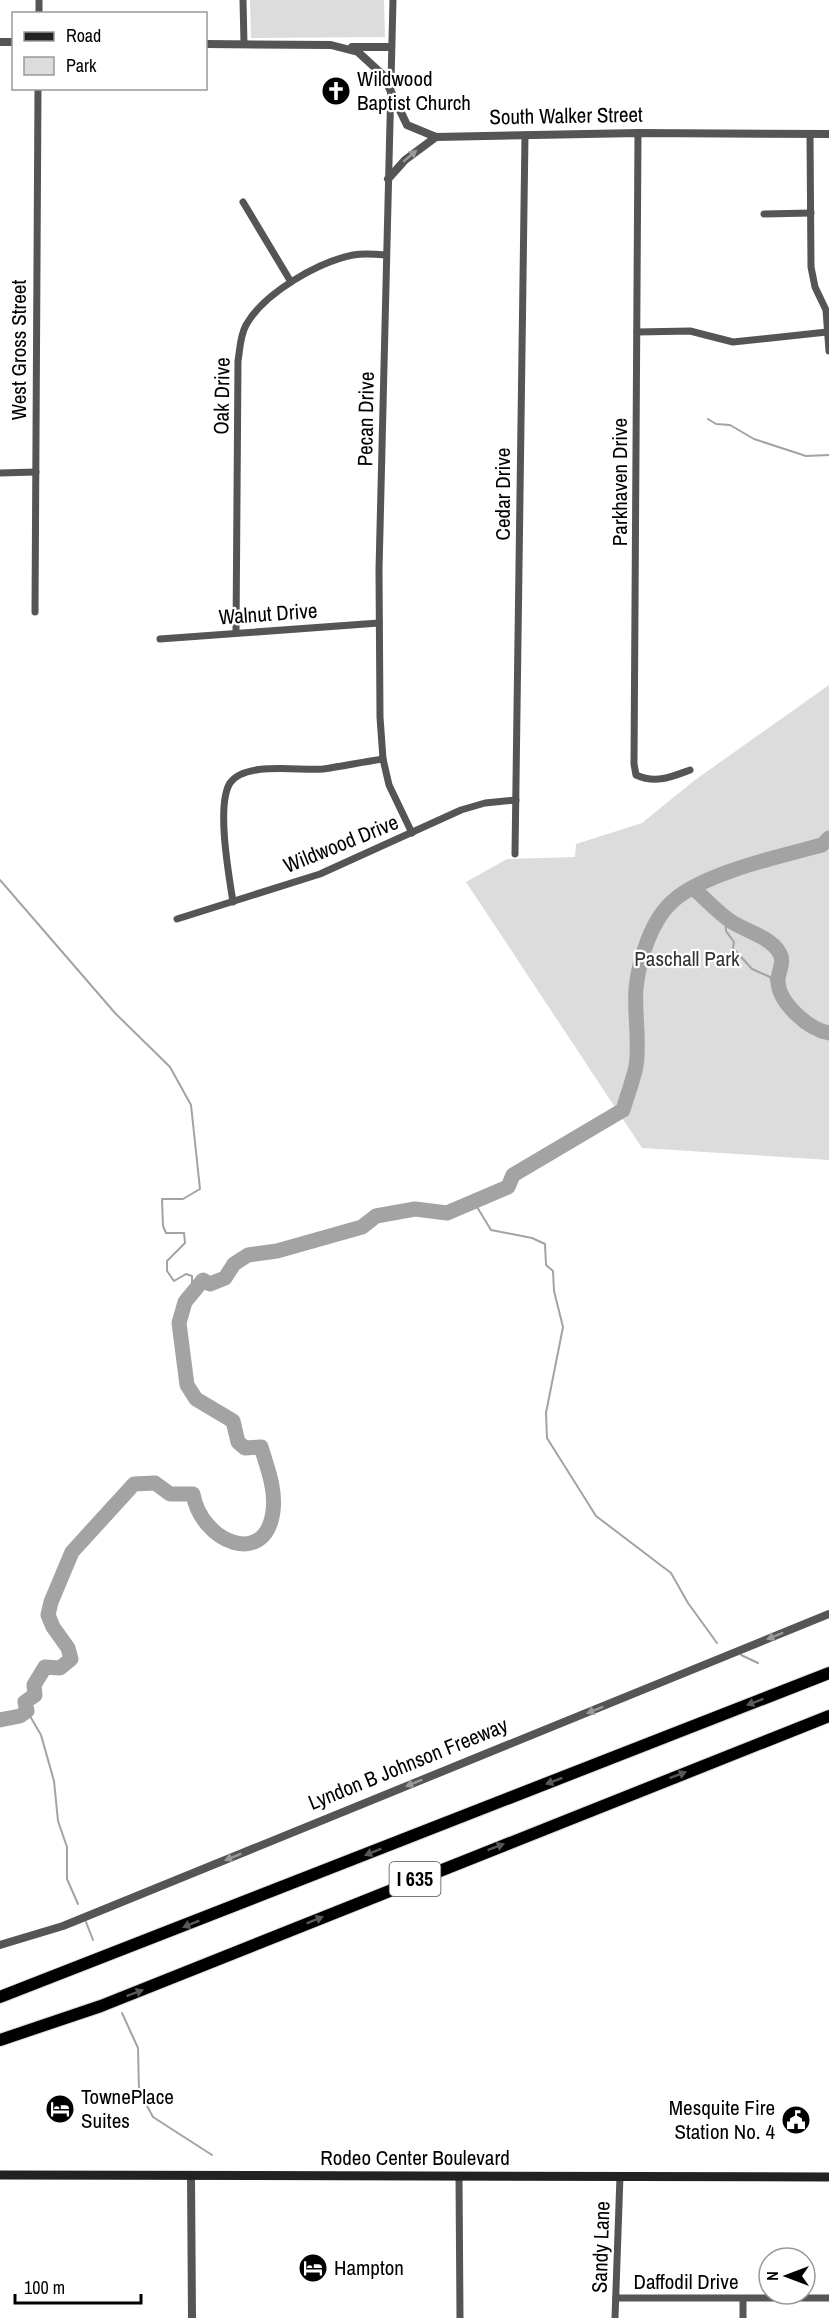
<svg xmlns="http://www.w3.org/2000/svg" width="829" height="2318" font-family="'Archivo Narrow',sans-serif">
<rect width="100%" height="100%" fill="#fff"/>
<g fill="#dcdcdc">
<polygon points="250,0 384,0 385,37 251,38"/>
<polygon points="829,685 829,1160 642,1148 466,882 507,859 575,857 576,844 642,823 695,780"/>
</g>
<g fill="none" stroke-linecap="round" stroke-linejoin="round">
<g stroke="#a3a3a3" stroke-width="2">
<polyline points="708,419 716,424 730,425 754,439 806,456 829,455"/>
<polyline points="0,880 115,1013 170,1067 191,1105 200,1189 183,1199 162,1199 163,1226 166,1233 184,1233 185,1243 167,1261 167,1271 174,1281 186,1274 192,1276 192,1294"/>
<polyline points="725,916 726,931 734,942 733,948 752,969 770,977 774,985 782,991"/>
<polyline points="474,1202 491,1230 532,1238 545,1244 546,1265 553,1271 554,1291 563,1327 546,1413 547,1438 596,1516 671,1573 688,1603 717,1643"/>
<polyline points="741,1655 758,1663"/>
<polyline points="27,1711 41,1735 54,1781 58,1821 67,1847 67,1879 78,1904"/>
<polyline points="86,1922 93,1940"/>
<polyline points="122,2013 138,2048 139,2091 153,2117 212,2155"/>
</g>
<g stroke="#a3a3a3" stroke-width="15">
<path d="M693,888C706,899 718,913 732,922C746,931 770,937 779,952C785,961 779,970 778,979C777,1002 808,1029 829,1033"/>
<path d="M0,1720L20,1716L27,1711L25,1702L35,1695L34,1685L45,1667L60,1668L71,1659L68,1648L53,1627L48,1615L51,1602L72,1552L134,1484L155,1483L170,1494H193C201,1542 266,1569 273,1511C276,1489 267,1467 261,1447L245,1448L238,1442L233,1421L196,1399L187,1385L179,1323L185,1302L203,1280L210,1284L225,1278L234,1264L248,1255L277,1251L362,1227L376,1216L415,1209L447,1213L508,1187L513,1175L623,1110C627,1096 633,1081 636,1066C640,1041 634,1014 636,988C639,960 651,920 673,901C704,873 781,856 822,845L829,838"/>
</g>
<g stroke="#dbdbdb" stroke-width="14">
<g id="motorway">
<polyline points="0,1997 829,1673"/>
<polyline points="0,2040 101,2006 829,1716"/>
</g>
</g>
<g stroke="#555" stroke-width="7">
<polyline points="243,0 244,44"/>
<polyline points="393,0 379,570 380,717 383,759 389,785 412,833"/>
<polyline points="39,14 39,0"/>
<path d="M638,133L634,764L636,775C656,784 671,777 690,770"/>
<polyline points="810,134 811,267 815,287 826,310 829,351"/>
<polyline points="243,202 291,282"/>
<polyline points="764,214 811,213"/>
<polyline points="637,332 690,331 733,342 827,332"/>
<polyline points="0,473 36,472"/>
<polyline points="35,612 38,88"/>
<path d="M236,633L238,361C240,349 240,336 246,325C264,293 318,262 353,255C363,253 375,254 386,255"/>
<polyline points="160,639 379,623"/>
<polyline points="515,854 525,135"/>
<path d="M233,902C229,876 216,805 230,783C245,761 299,771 323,769C343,766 363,762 383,759"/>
<polyline points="177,919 320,874 461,810 485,803 516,800"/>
<polyline points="459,2176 460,2318"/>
<polyline points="616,2298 829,2298"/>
<polyline points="615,2318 620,2176"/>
<polyline points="743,2318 743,2299"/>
</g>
<g stroke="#555" stroke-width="8">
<polyline points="0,42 14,42"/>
<polyline points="206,44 331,45 358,52 383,75 407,125 436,137 638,133 829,134"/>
<polyline points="352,47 391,47"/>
<polyline points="388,179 405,160 436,137"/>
<polyline points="0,1945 63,1926 829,1614"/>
<polyline points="191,2175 192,2318"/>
</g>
<polyline stroke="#222" stroke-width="9" points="0,2175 829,2177"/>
<use href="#motorway" stroke="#000" stroke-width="12"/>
</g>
<defs><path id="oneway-solid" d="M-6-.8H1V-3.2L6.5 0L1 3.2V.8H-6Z" transform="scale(1.5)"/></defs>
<g fill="#999">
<use href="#oneway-solid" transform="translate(410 156) rotate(-41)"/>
<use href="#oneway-solid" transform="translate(775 1636) rotate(157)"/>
<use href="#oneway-solid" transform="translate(595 1710) rotate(158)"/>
<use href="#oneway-solid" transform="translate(414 1783) rotate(158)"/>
<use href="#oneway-solid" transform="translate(233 1857) rotate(158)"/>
</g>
<g fill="#595959">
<use href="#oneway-solid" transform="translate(755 1702) rotate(159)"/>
<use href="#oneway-solid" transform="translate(678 1775) rotate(-21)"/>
<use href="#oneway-solid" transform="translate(554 1781) rotate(159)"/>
<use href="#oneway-solid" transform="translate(496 1847) rotate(-21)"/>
<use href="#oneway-solid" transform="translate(373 1852) rotate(158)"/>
<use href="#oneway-solid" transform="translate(315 1920) rotate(-22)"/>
<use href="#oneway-solid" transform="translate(191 1924) rotate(158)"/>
<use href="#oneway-solid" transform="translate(135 1993) rotate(-21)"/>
</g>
<defs>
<g id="church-disc" transform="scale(1.5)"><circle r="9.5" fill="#000" stroke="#fff"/><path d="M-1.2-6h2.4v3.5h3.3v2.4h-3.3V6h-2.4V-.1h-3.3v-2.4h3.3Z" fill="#fff"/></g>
<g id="hotel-disc" transform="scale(1.5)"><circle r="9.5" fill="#000" stroke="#fff"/><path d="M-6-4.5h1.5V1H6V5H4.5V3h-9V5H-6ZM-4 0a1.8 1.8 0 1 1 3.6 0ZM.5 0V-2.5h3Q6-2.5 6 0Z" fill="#fff"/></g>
<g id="civic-disc" transform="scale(1.5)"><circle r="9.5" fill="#000" stroke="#fff"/><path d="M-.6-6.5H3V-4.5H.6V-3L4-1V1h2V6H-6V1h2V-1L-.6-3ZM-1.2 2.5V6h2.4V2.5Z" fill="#fff"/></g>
</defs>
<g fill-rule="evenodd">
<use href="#church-disc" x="336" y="91"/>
<use href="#hotel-disc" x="60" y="2109"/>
<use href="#civic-disc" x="796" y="2120"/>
<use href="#hotel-disc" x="313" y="2268"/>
</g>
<g text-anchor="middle" stroke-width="4.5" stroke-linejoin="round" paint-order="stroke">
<rect fill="#fff" stroke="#4c4c4c" stroke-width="1.5" x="389.5" y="1862" width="51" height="34" rx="4.5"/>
<g font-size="20" font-weight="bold" fill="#000">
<text x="415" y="1886">I 635</text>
</g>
<g font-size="21" fill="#000" stroke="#fff" text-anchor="start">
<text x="357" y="86">Wildwood<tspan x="357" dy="24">Baptist Church</tspan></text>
<text x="81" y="2104">TownePlace<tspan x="81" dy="24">Suites</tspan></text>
<text x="775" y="2115" text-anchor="end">Mesquite Fire<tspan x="775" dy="24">Station No. 4</tspan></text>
<text x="334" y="2275">Hampton</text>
</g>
<g font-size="21" fill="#000" stroke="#fff">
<text transform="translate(566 116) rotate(-1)" y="7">South Walker Street</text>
<text transform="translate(19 350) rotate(-90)" y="7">West Gross Street</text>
<text transform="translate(222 396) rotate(-89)" y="7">Oak Drive</text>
<text transform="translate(366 419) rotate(-89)" y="7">Pecan Drive</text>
<text transform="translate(620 482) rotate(-90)" y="7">Parkhaven Drive</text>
<text transform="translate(503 494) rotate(-90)" y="7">Cedar Drive</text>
<text transform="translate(268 614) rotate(-4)" y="7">Walnut Drive</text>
<text transform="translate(341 844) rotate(-22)" y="7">Wildwood Drive</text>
<text transform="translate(408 1764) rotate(-22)" y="7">Lyndon B Johnson Freeway</text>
<text x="415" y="2165">Rodeo Center Boulevard</text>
<text transform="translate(601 2247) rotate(-88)" y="7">Sandy Lane</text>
<text x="686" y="2289">Daffodil Drive</text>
</g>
<g font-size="21" fill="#333" stroke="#fff">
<text x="687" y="966">Paschall Park</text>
</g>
</g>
<rect x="12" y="12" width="195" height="78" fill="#ffffff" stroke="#999999" stroke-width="1.5"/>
<rect x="24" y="32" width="30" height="9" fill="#222222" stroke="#999999" stroke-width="1.5"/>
<text x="66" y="42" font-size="18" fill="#000000">Road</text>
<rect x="24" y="57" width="30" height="18" fill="#dcdcdc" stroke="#999999" stroke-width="1.5"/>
<text x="66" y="72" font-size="18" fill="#000000">Park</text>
<g transform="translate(787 2276) rotate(270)"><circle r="28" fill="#ffffff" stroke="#999999" stroke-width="1.5"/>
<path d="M0-4.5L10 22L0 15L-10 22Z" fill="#000000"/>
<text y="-9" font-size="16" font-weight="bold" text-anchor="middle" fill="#000000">N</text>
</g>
<path d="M15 2294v9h126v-9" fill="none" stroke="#000000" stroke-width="3"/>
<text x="24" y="2294" font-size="18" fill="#000000" stroke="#ffffff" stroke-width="4.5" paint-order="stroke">100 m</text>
</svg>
